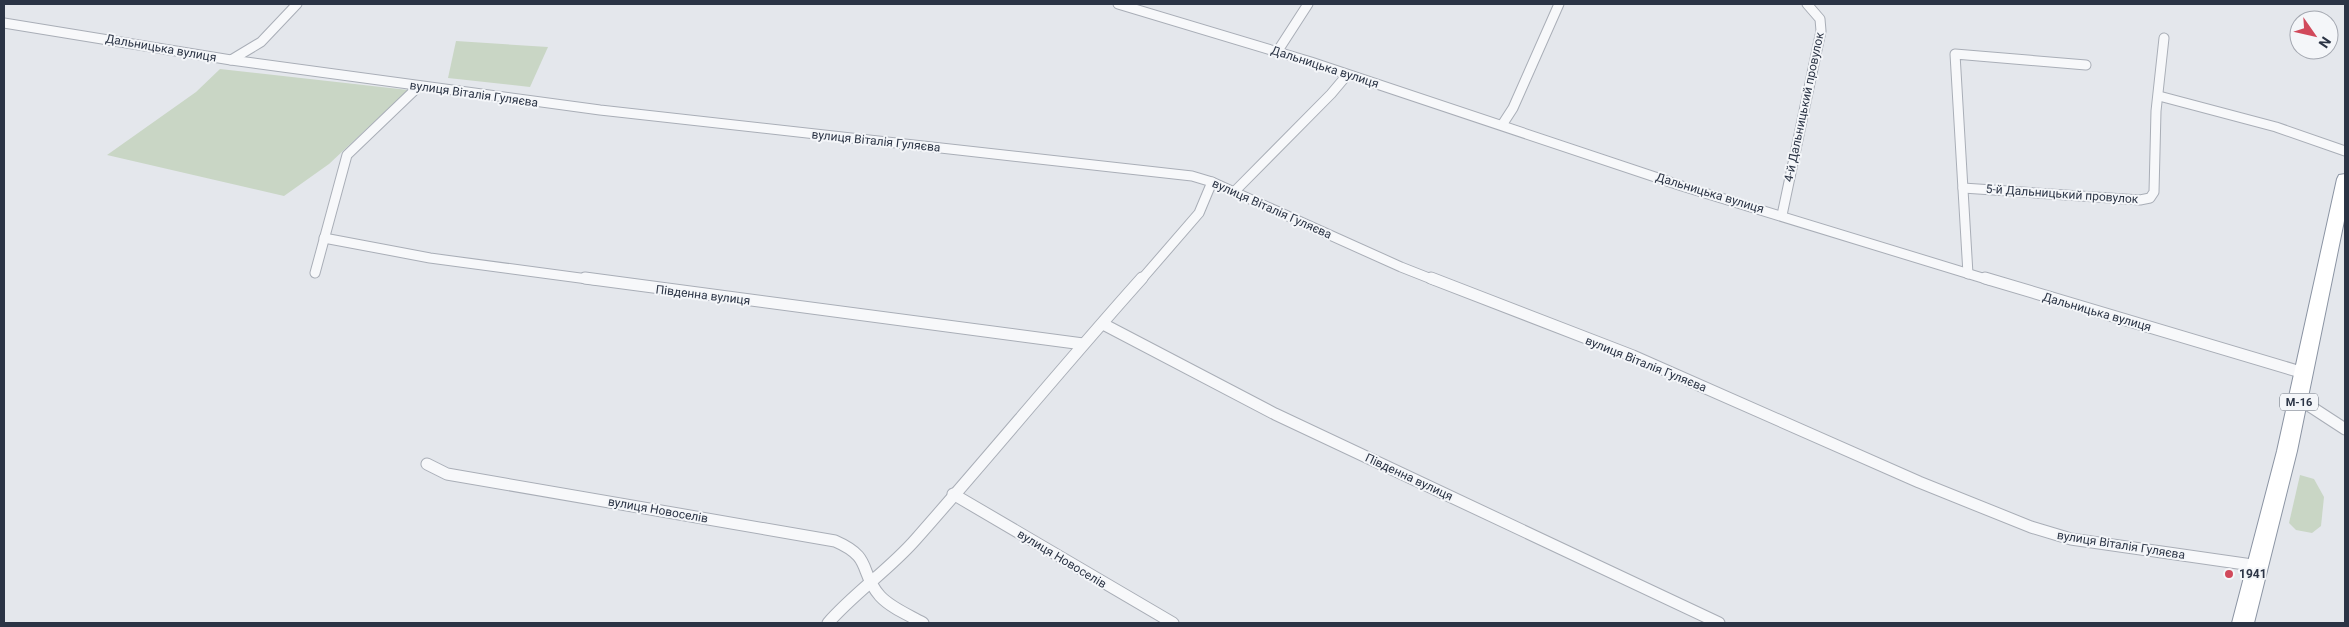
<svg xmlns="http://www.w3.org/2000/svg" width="2349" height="627" font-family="Roboto,sans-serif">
<rect width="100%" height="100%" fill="#e4e7ec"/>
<g fill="#c9d6c5">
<polygon points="456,41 548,47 530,87 448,78"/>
<polygon points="220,69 408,90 329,164 284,196 107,155 196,92"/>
<polygon points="2300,475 2314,479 2324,497 2321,526 2312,533 2296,530 2289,523"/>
</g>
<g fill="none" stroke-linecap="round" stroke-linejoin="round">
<g stroke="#a9aeb7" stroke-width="11">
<g id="minor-far1">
<polyline points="1118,4 1311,62 1682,186 1989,280"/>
<polyline points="4,23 231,60 261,42 297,4"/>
<polyline points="1277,52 1308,4"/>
<polyline points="231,60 600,110 1192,176 1212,182 1401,267 1434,280"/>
<polyline points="2159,96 2276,127 2345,151"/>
<polyline points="1502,125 1513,108 1559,4"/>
<polyline points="1963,188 2140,200 2150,198 2154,192 2156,111 2164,38"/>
<polyline points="1234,192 1331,94 1347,75"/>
<polyline points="1782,215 1821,31 1820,19 1807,4"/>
<polyline points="324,238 430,258 595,280"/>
<polyline points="315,273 347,155 419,86"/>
<polyline points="1968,274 1955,54 2086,65"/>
<polyline points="1141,280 1199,213 1212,182"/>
</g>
</g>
<g stroke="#a9aeb7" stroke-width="13">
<g id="minor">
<polyline points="585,278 1083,344"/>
<polyline points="1431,278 1633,356 1919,482 2031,527 2071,539 2259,566"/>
<polyline points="1985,278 2304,373"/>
<polyline points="1103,324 1275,414 1719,623"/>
<polyline points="2299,399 2345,429"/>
<path d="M427,464L447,474L835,541C874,558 858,571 880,596C891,608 909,615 923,623"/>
<polyline points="953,494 1173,623"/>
<path d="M828,623C855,592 889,570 916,539C992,453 1065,364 1142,278"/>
</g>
</g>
<g stroke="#8b94a3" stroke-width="2">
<polygon id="trunk" points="2345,174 2345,216 2297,451 2254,623 2232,623 2277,451 2337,179 2339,175"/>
</g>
<use href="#minor-far1" stroke="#f7f8fa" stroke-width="9"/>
<use href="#minor" stroke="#f7f8fa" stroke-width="11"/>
<use href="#trunk" fill="#fff" fill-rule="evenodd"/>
</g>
<circle fill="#d1495b" stroke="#f4f6f9" stroke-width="2" cx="2229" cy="574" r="5"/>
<g text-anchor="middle" stroke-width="4" stroke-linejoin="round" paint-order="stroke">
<rect fill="#f4f6f9" stroke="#676e7b" stroke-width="1" x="2280" y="393.5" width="38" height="17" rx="4"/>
<g font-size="11" font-weight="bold" fill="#2b3445">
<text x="2299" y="406">М-16</text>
</g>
<g font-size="12" fill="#2b3445" stroke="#f4f6f9">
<text transform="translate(161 48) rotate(10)" y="4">Дальницька вулиця</text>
<text transform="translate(1325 67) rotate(18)" y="4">Дальницька вулиця</text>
<text transform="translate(474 94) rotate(8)" y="4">вулиця Віталія Гуляєва</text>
<text transform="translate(1804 107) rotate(-78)" y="4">4-й Дальницький провулок</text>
<text transform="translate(876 141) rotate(6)" y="4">вулиця Віталія Гуляєва</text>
<text transform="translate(1710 193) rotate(17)" y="4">Дальницька вулиця</text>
<text transform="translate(2062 194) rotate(4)" y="4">5-й Дальницький провулок</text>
<text transform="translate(1272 209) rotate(24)" y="4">вулиця Віталія Гуляєва</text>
<text transform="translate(703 295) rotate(7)" y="4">Південна вулиця</text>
<text transform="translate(2097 312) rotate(16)" y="4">Дальницька вулиця</text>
<text transform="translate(1646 364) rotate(22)" y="4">вулиця Віталія Гуляєва</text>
<text transform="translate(1409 477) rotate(25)" y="4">Південна вулиця</text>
<text transform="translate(658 510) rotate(10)" y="4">вулиця Новоселів</text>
<text transform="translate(2121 545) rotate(9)" y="4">вулиця Віталія Гуляєва</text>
<text transform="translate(1062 559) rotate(31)" y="4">вулиця Новоселів</text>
</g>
<g font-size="12" font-weight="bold" fill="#2b3445" stroke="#f4f6f9" text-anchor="start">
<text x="2239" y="578">1941</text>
</g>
</g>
<rect width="2349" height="627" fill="none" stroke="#2b3445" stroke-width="10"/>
<g transform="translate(2314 35) rotate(124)"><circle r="24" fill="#f4f6f9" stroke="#a4a8b1"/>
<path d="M0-4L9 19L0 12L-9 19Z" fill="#d1495b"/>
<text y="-8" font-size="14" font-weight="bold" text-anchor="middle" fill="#2b3445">N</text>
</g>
</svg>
